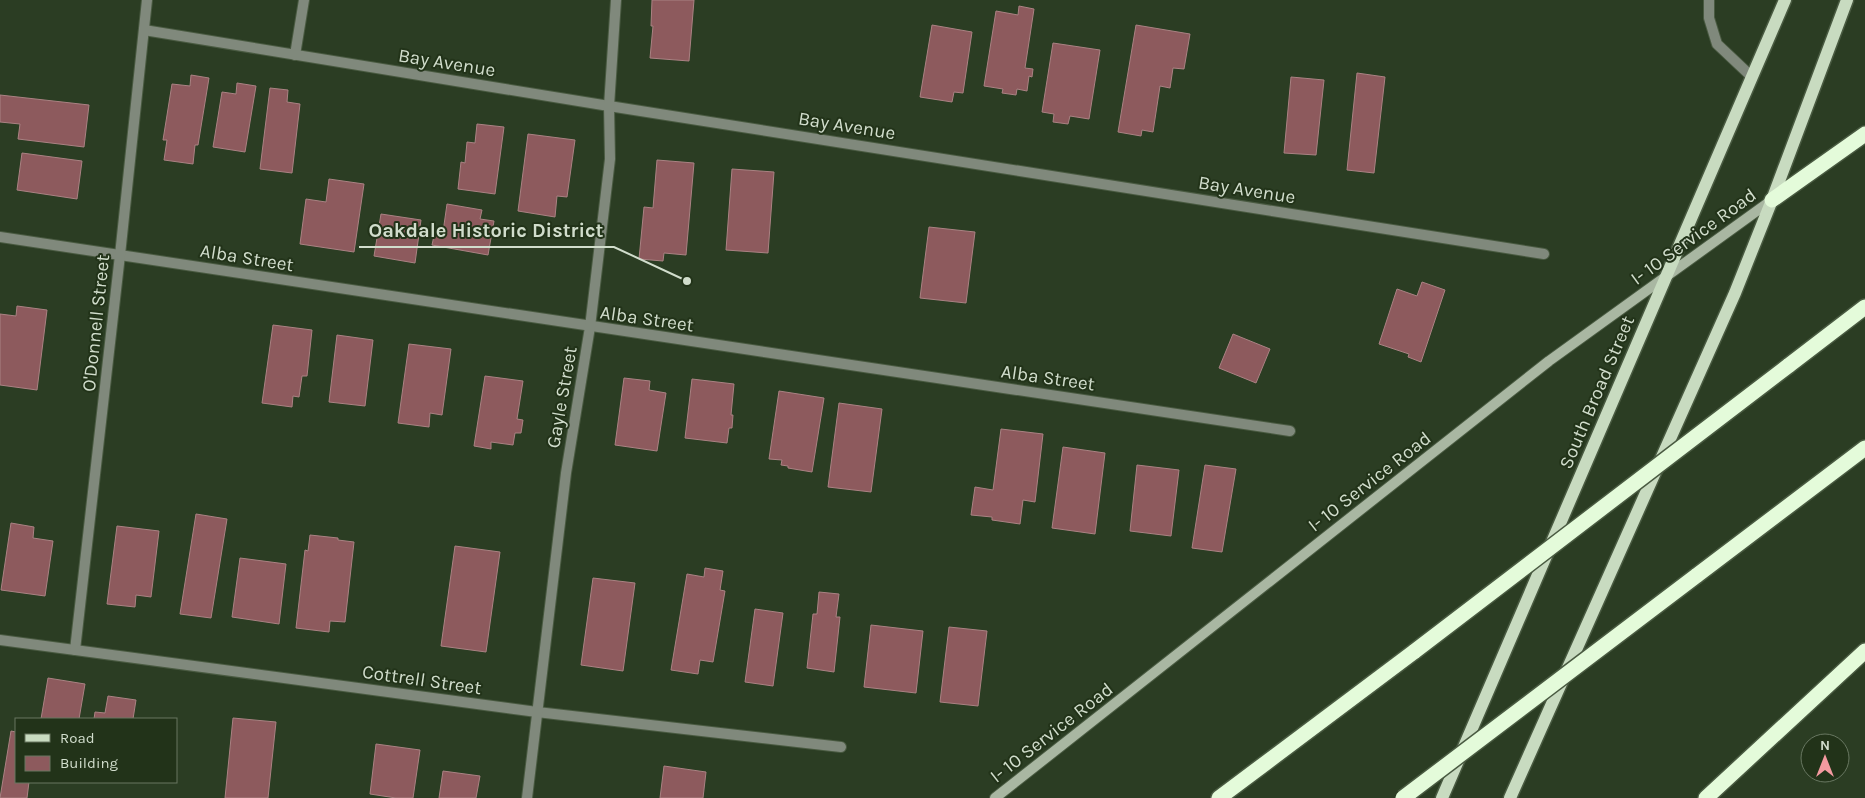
<svg xmlns="http://www.w3.org/2000/svg" width="1865" height="798" font-family="Karla,sans-serif">
<rect width="100%" height="100%" fill="#2b3d23"/>
<g fill="#8d5a5d" stroke="#aa8283">
<polygon points="652,0 694,0 689,61 650,58 653,26 651,26"/>
<polygon points="1019,6 1034,9 1025,68 1033,69 1032,77 1029,76 1027,91 1017,89 1016,95 1002,93 1003,89 984,86 996,11 1018,15"/>
<polygon points="932,25 972,32 963,93 954,92 952,102 920,97"/>
<polygon points="1136,25 1190,34 1184,69 1173,68 1170,88 1160,86 1153,132 1142,130 1141,136 1118,132"/>
<polygon points="1053,43 1100,50 1089,119 1070,116 1068,124 1053,122 1054,114 1042,112"/>
<polygon points="1357,73 1385,77 1374,173 1347,170"/>
<polygon points="191,75 209,78 198,145 195,145 193,164 164,160 167,140 163,140 172,84 190,86"/>
<polygon points="1291,77 1324,80 1316,155 1284,153"/>
<polygon points="237,83 256,86 245,152 213,147 222,92 236,94"/>
<polygon points="270,88 288,90 287,102 300,104 292,173 260,169"/>
<polygon points="0,95 89,105 84,147 18,139 20,124 0,122"/>
<polygon points="477,124 504,127 495,194 458,189 461,162 465,163 467,142 475,143"/>
<polygon points="528,134 575,140 567,197 557,196 555,217 518,211"/>
<polygon points="22,153 82,161 77,199 17,190"/>
<polygon points="657,160 694,163 686,255 664,253 663,261 639,259 644,207 653,208"/>
<polygon points="732,169 774,172 768,253 726,250"/>
<polygon points="329,179 364,184 354,252 300,244 306,199 326,202"/>
<polygon points="447,204 482,210 480,219 494,221 488,255 432,245 435,231 443,232"/>
<polygon points="381,214 421,220 415,263 374,256"/>
<polygon points="929,227 975,232 966,303 920,298"/>
<polygon points="1422,282 1445,290 1421,362 1408,357 1409,354 1379,344 1397,289 1417,296"/>
<polygon points="17,306 47,310 37,390 0,385 0,314 16,316"/>
<polygon points="273,325 312,330 307,376 302,376 299,397 293,396 292,407 262,403"/>
<polygon points="1233,334 1270,349 1256,383 1219,368"/>
<polygon points="337,335 373,340 365,406 329,402"/>
<polygon points="409,344 451,349 442,415 430,413 429,427 398,423"/>
<polygon points="485,376 523,381 517,419 523,420 521,433 515,433 513,445 491,442 491,449 474,446"/>
<polygon points="624,378 650,381 649,390 666,393 657,451 615,445"/>
<polygon points="692,379 734,384 731,415 733,415 732,428 729,428 727,443 685,438"/>
<polygon points="779,391 824,398 812,472 788,468 788,466 781,465 782,460 769,459"/>
<polygon points="839,403 882,409 871,492 828,487"/>
<polygon points="1001,429 1043,434 1035,502 1023,500 1020,524 992,520 992,517 971,515 975,487 993,490"/>
<polygon points="1063,447 1105,453 1095,534 1052,528"/>
<polygon points="1137,465 1179,470 1171,536 1130,531"/>
<polygon points="1205,465 1236,469 1222,552 1192,548"/>
<polygon points="196,514 227,519 211,618 180,614"/>
<polygon points="11,523 34,527 33,538 53,541 45,596 1,590"/>
<polygon points="117,526 159,531 151,597 136,595 135,607 107,604"/>
<polygon points="310,535 338,538 338,540 354,542 345,622 330,621 329,632 296,628 305,550 308,551"/>
<polygon points="455,546 500,552 486,652 441,646"/>
<polygon points="240,558 286,564 279,624 232,617"/>
<polygon points="705,568 723,571 720,590 725,591 713,662 700,660 698,674 671,670 687,574 704,577"/>
<polygon points="593,578 635,583 623,671 581,665"/>
<polygon points="819,592 839,594 836,617 840,617 834,672 807,668 813,614 817,614"/>
<polygon points="755,609 783,613 773,686 745,682"/>
<polygon points="871,625 923,631 916,693 864,687"/>
<polygon points="949,627 987,631 978,706 940,702"/>
<polygon points="48,678 85,684 79,719 41,719"/>
<polygon points="108,696 136,700 133,719 137,719 94,719 95,712 105,713"/>
<polygon points="233,718 276,722 268,798 225,798"/>
<polygon points="11,731 16,732 16,782 29,782 27,798 0,798"/>
<polygon points="376,744 420,750 413,798 396,798 370,794"/>
<polygon points="664,766 706,772 703,798 660,798"/>
<polygon points="443,771 480,776 476,798 439,798"/>
</g>
<g fill="none" stroke-linecap="round" stroke-linejoin="round">
<g stroke="#495a41" stroke-width="12">
<g id="service">
<polyline points="1709,0 1709,18 1717,44 1752,77"/>
<polyline points="295,55 304,0"/>
</g>
</g>
<g stroke="#495a41" stroke-width="12">
<g id="minor">
<polyline points="144,30 609,106 1544,254"/>
<polyline points="0,237 1290,431"/>
<polyline points="0,640 537,712 841,747"/>
<polyline points="75,650 120,255 147,0"/>
<polyline points="527,798 566,473 590,327 610,159 609,106 616,0"/>
</g>
</g>
<g stroke="#495a41" stroke-width="12">
<polyline id="secondary" points="995,798 1549,361 1772,200"/>
</g>
<g stroke="#495a41" stroke-width="15">
<g id="primary">
<polyline points="1442,798 1785,0"/>
<polyline points="1510,798 1735,293 1772,200 1847,0"/>
</g>
</g>
<g stroke="#495a41" stroke-width="18">
<g id="motorway">
<polyline points="1772,200 1865,134"/>
<polyline points="1788,366 1865,307"/>
<polyline points="1696,576 1865,448"/>
<polyline points="1219,798 1415,651"/>
<polyline points="1706,798 1865,651"/>
</g>
</g>
<use href="#service" stroke="#80897c" stroke-width="10"/>
<use href="#minor" stroke="#80897c" stroke-width="10"/>
<use href="#secondary" stroke="#a9b7a2" stroke-width="10"/>
<use href="#primary" stroke="#c8dbc0" stroke-width="12"/>
<use href="#motorway" stroke="#e4fbda" stroke-width="15"/>
<g stroke="#495a41" stroke-width="18" stroke-linecap="butt">
<g id="motorway-bridge">
<polyline points="1415,651 1788,366"/>
<polyline points="1403,798 1696,576"/>
</g>
</g>
<use href="#motorway-bridge" stroke="#e4fbda" stroke-width="15"/>
</g>
<g text-anchor="middle" stroke-width="4" stroke-linejoin="round" paint-order="stroke">
<g font-size="19" fill="#d1ddcc" stroke="#223319">
<text transform="translate(447 62) rotate(9)" y="7">Bay Avenue</text>
<text transform="translate(847 125) rotate(9)" y="7">Bay Avenue</text>
<text transform="translate(1247 189) rotate(9)" y="7">Bay Avenue</text>
<text transform="translate(1693 236) rotate(-36)" y="7">I- 10 Service Road</text>
<text transform="translate(247 257) rotate(9)" y="7">Alba Street</text>
<text transform="translate(647 318) rotate(8)" y="7">Alba Street</text>
<text transform="translate(95 323) rotate(-84)" y="7">O'Donnell Street</text>
<text transform="translate(1048 377) rotate(8)" y="7">Alba Street</text>
<text transform="translate(1596 392) rotate(-67)" y="7">South Broad Street</text>
<text transform="translate(561 397) rotate(-80)" y="7">Gayle Street</text>
<text transform="translate(1369 481) rotate(-38)" y="7">I- 10 Service Road</text>
<text transform="translate(422 679) rotate(8)" y="7">Cottrell Street</text>
<text transform="translate(1051 732) rotate(-38)" y="7">I- 10 Service Road</text>
</g>
</g>
<path fill="none" stroke="#d1ddcc" stroke-width="2" d="M687 281L614 247H359"/>
<circle fill="#d1ddcc" stroke="#223319" stroke-width="2" cx="687" cy="281" r="5"/>
<g font-size="20" text-anchor="middle" font-weight="bold" fill="#d1ddcc" stroke="#223319" stroke-width="4" stroke-linejoin="round" paint-order="stroke">
<text x="486" y="237">Oakdale Historic District</text>
</g>
<rect x="15" y="718" width="162" height="65" fill="#223319" stroke="#687761"/>
<rect x="25" y="734" width="25" height="8" fill="#c8dbc0" stroke="#687761"/>
<text x="60" y="743" font-size="15" fill="#d1ddcc">Road</text>
<rect x="25" y="756" width="25" height="15" fill="#8d5a5d" stroke="#687761"/>
<text x="60" y="768" font-size="15" fill="#d1ddcc">Building</text>
<g transform="translate(1825 758)"><circle r="24" fill="#223319" stroke="#687761"/>
<path d="M0-4L9 19L0 12L-9 19Z" fill="#f49aa0"/>
<text y="-8" font-size="14" font-weight="bold" text-anchor="middle" fill="#d1ddcc">N</text>
</g>
</svg>
